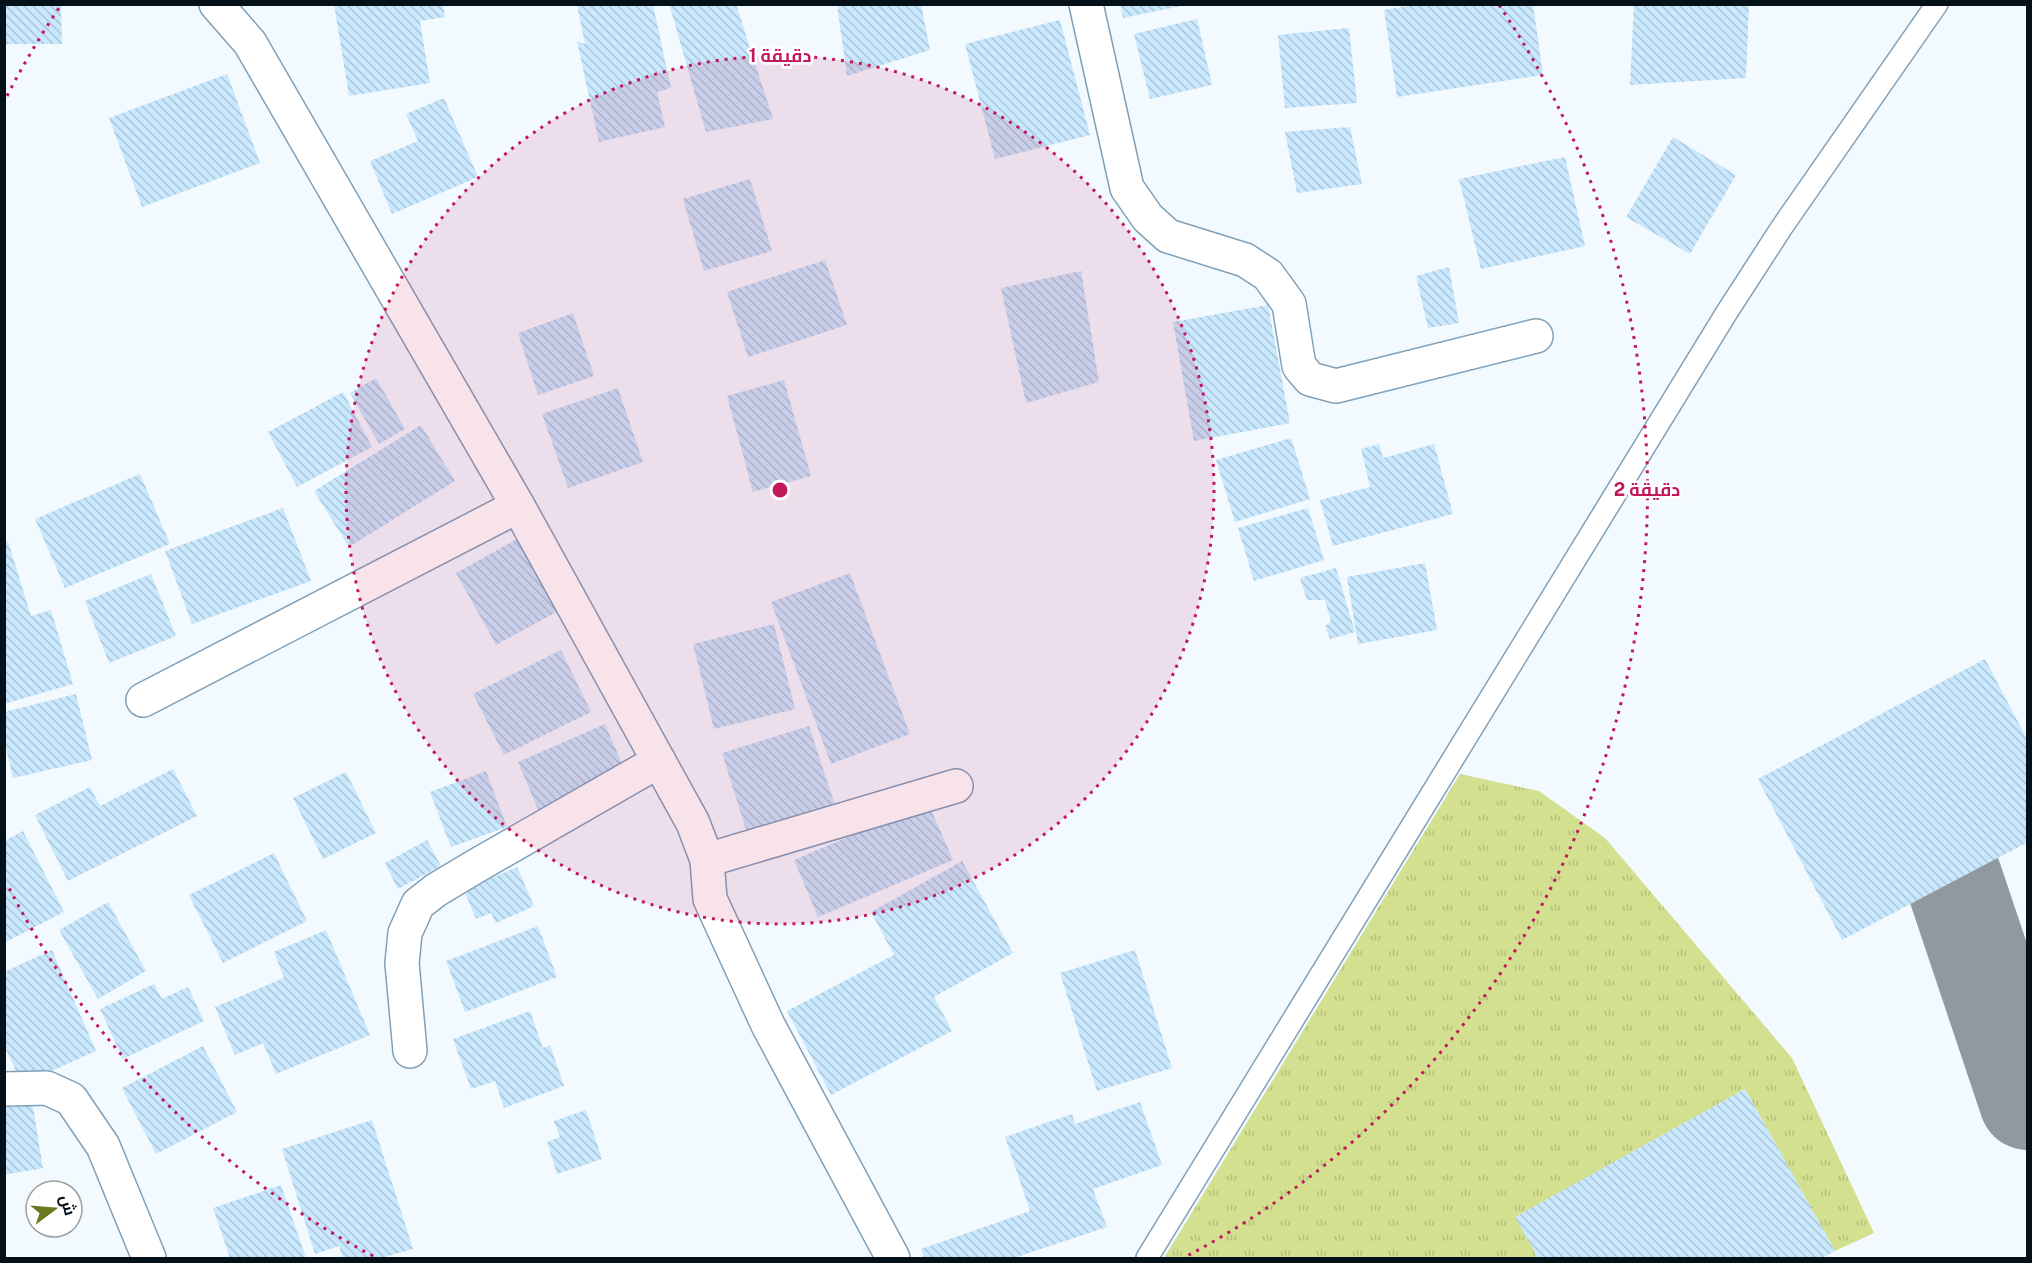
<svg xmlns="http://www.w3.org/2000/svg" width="2032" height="1263" font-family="'Public Sans',Cairo,sans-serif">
<defs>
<pattern id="grass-tufts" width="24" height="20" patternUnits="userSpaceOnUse" patternTransform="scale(1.5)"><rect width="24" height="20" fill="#d3e08f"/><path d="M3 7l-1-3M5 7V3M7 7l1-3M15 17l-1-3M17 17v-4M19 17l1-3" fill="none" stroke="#b4bf7b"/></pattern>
<pattern id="building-back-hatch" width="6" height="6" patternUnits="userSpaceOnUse" patternTransform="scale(1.5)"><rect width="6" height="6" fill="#c9e7fd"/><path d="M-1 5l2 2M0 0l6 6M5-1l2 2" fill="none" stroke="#abc5d8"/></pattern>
</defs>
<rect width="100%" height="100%" fill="#f3faff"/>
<polygon fill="url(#grass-tufts)" points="1460,774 1539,791 1605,838 1792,1058 1874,1233 1835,1251 1745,1089 1516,1217 1538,1258 1164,1258"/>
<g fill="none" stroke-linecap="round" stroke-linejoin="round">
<polyline stroke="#9099a0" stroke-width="98" points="1954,880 2028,1101"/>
</g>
<g fill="url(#building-back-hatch)">
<polygon points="4,4 61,4 62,44 4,44"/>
<polygon points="334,4 443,4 445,17 420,21 430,83 349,96"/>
<polygon points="669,4 736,4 773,119 706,132"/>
<polygon points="837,4 921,4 930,50 847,76"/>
<polygon points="1120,4 1181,4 1181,6 1123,18"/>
<polygon points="1420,4 1533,4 1543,75 1397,97 1384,10"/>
<polygon points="1634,4 1749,4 1746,78 1630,85"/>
<polygon points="577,5 653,5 671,88 657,92 665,127 599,142 577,41 585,44"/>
<polygon points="1197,19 1212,85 1150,99 1134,34"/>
<polygon points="1060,20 1090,135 995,159 965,44"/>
<polygon points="1349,28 1357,103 1285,108 1278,35"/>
<polygon points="227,74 260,163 142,207 109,118"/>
<polygon points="444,98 478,177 392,214 370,161 418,141 406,114"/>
<polygon points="1350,127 1362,184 1297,193 1285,132"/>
<polygon points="1673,137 1736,175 1690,254 1626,217"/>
<polygon points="1565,157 1585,246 1481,269 1459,179"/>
<polygon points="750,179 772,251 704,271 683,199"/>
<polygon points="825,260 847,325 748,357 727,292"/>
<polygon points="1449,267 1459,323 1428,328 1416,276"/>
<polygon points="1081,271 1099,382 1026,403 1001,288"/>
<polygon points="1268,305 1290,423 1194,441 1173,322"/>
<polygon points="573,313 594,376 538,395 518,333"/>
<polygon points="376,378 405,429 379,444 350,393"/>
<polygon points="784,380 811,476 753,492 727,396"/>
<polygon points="618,388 643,462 568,488 542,414"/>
<polygon points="343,392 372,447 297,487 268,432"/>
<polygon points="421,425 455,481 349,547 314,491"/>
<polygon points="1291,438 1310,499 1235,522 1216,460"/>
<polygon points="1379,444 1383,458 1434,444 1453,514 1333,546 1320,500 1370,487 1361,449"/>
<polygon points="140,474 170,544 65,588 35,519"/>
<polygon points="283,508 311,581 192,624 165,551"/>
<polygon points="1308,508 1324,560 1254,581 1238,528"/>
<polygon points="526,534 562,609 496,645 456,573"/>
<polygon points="8,541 31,616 51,610 73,684 4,704 4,542"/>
<polygon points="1425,563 1437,630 1358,644 1347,577"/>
<polygon points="1336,568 1355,632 1330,639 1325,626 1331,622 1325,600 1307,600 1300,578"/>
<polygon points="850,573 910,734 831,764 771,602"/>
<polygon points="151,574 176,636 109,663 85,601"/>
<polygon points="774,624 795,709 714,729 693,644"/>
<polygon points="561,650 591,712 504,755 473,694"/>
<polygon points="1985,659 2028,741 2028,842 1842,940 1758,779"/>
<polygon points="76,694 92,760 13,778 4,739 4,712"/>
<polygon points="605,724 626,773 539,812 518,762"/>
<polygon points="809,726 835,805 747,833 722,753"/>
<polygon points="173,769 197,816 68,881 35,815 90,787 100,806"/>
<polygon points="486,771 507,827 451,847 430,792"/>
<polygon points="346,772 376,833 323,859 293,798"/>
<polygon points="928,803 953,860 818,917 794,860"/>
<polygon points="23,831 64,912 4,943 4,841"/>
<polygon points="427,840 441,866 398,889 385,863"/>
<polygon points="274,853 307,921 223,963 189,895"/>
<polygon points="962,861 1013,953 934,997 952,1031 831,1095 787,1011 894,955 871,912"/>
<polygon points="517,867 534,906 496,923 491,913 476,919 464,890"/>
<polygon points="108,902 146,971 98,999 59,930"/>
<polygon points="538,926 557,977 465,1012 446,961"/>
<polygon points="326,930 370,1035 276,1074 263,1043 235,1055 215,1007 284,978 274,952"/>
<polygon points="52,950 96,1051 22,1084 4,1045 4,972"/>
<polygon points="1135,950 1172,1068 1097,1091 1060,973"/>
<polygon points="154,984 162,999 188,987 204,1021 123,1059 100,1009"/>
<polygon points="530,1011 543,1048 550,1045 564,1086 504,1108 495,1081 471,1089 453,1039"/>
<polygon points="203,1046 237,1112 156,1154 122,1088"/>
<polygon points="1745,1089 1835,1251 1822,1258 1538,1258 1515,1217"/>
<polygon points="32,1101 43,1168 4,1175 4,1105"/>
<polygon points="1140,1102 1162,1165 1093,1189 1107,1227 1014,1258 924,1258 921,1249 1030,1211 1005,1137 1072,1114 1075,1124"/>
<polygon points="586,1110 602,1159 557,1174 547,1142 560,1137 554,1121"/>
<polygon points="372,1120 413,1249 381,1258 343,1258 339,1246 315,1254 282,1149"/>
<polygon points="281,1185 306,1258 230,1258 213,1208"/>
</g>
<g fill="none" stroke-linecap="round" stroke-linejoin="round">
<g stroke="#80a0b8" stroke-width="24">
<polyline id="service" points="1147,1258 1727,312 1782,227 1937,4"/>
</g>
<g stroke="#80a0b8" stroke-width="36">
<g id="minor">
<polyline points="216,4 250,43 518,506 693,823 707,860 710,899 768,1025 893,1258"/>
<polyline points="1086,4 1127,188 1148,218 1168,236 1245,260 1268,275 1289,304 1299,366 1310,379 1336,386 1536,336"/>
<polyline points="143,700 518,506"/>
<polyline points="707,860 956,786"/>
<polyline points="410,1051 402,963 405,933 418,904 436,890 476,866 659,761"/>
<polyline points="4,1089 47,1088 71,1099 103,1146 149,1258"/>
</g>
</g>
<use href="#service" stroke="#fff" stroke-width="21"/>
<use href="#minor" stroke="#fff" stroke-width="33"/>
</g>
<circle cx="780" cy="490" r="434" fill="#c2185b" fill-opacity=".12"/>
<g fill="none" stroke="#c2185b" stroke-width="3" stroke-dasharray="3 6">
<circle cx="780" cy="490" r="434"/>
<path d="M373 1256A867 867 0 0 1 7 884M7 96A867 867 0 0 1 61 5M1499 5A867 867 0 0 1 1187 1256"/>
</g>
<circle cx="780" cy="490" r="9" fill="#c2185b" stroke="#fff" stroke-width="3"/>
<g font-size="18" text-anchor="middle" font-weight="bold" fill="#c2185b" stroke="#fff" stroke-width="5" stroke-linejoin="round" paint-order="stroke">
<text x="780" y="62">1 دقيقة</text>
<text x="1647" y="496">2 دقيقة</text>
</g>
<rect width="2032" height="1263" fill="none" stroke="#051119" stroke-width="12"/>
<g transform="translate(54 1209) rotate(74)"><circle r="28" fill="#ffffff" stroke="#9ba0a3" stroke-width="1.5"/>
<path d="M0-4.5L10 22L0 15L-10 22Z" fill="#6c7722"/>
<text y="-9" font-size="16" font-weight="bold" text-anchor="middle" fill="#051119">ش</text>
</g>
</svg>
